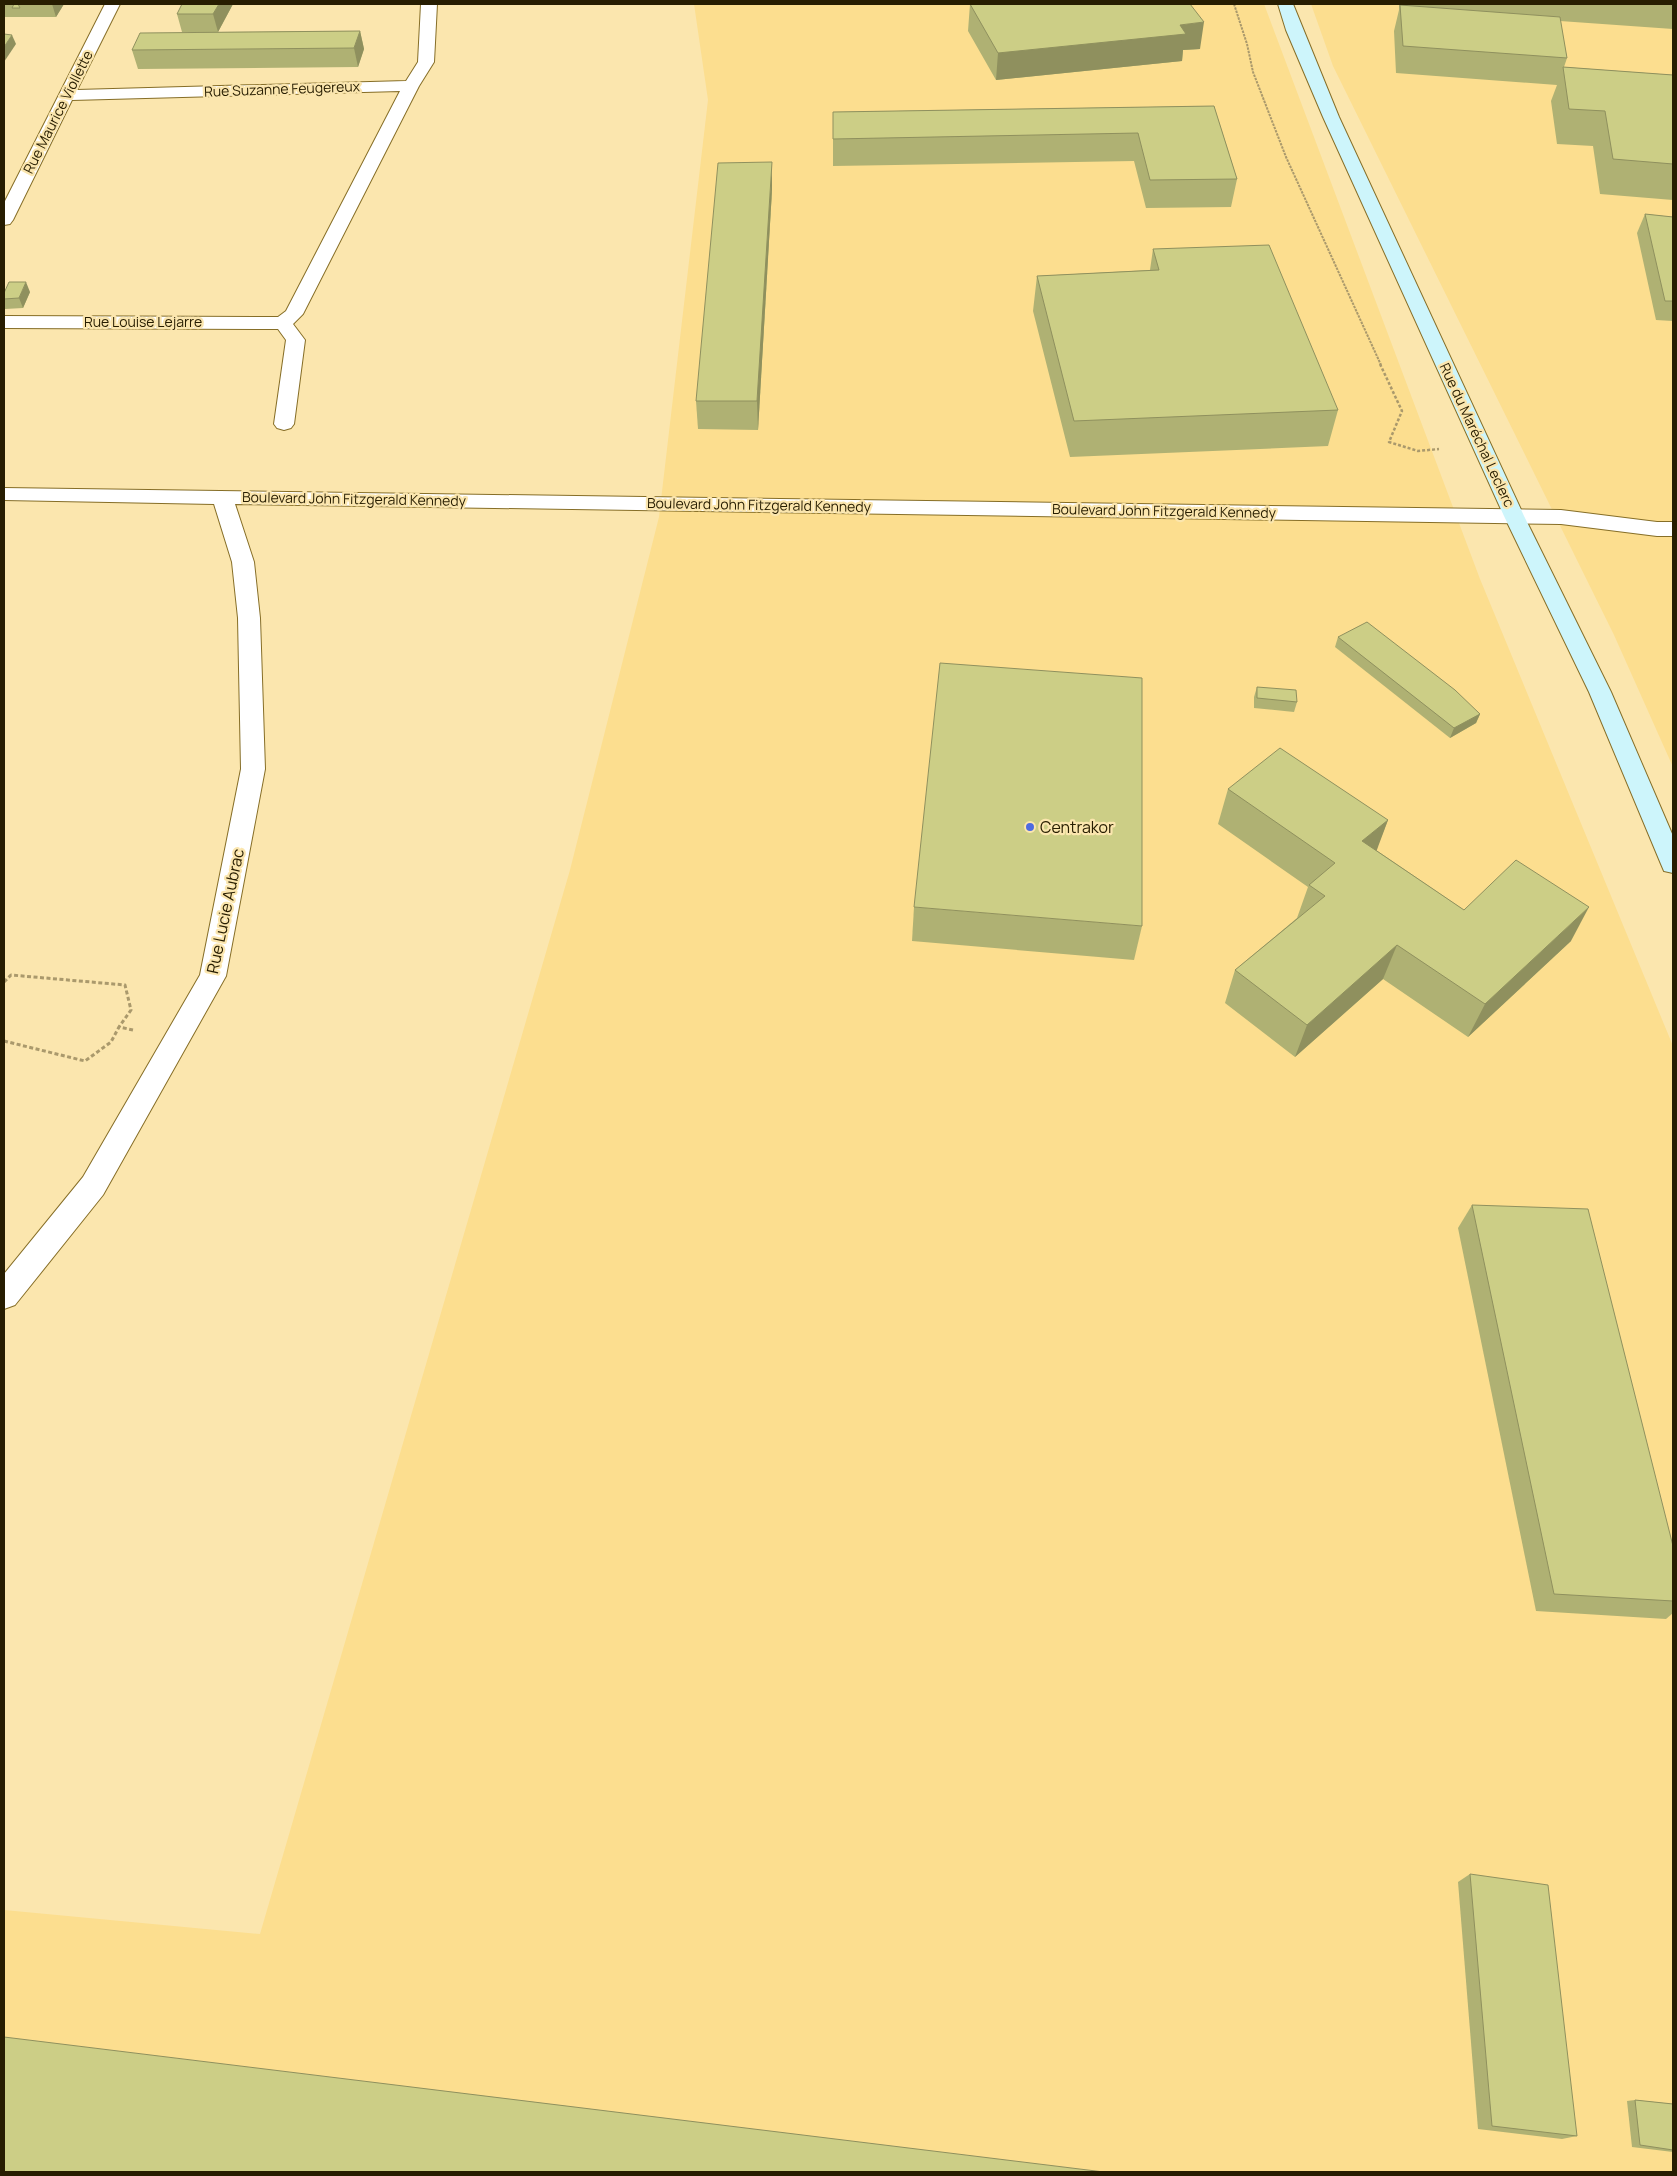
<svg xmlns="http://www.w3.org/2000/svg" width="1677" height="2176" font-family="Manrope,sans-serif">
<rect width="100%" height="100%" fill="#fbe6ae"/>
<g fill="#fcde8f">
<polygon points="694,4 1264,4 1480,579 1673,1046 1673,2172 4,2172 4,1910 260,1934 570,870 659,517 708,100"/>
<polygon points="1311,4 1673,4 1673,767 1614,635 1333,66"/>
</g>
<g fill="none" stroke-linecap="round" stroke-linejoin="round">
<g stroke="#866e27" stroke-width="2">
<g id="minor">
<polygon points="105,4 120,4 77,90 406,81 418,62 421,4 437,4 434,62 419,86 303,314 293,324 305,340 294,424 291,428 284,430 277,428 274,424 286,340 278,329 4,328 4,316 278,317 286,311 400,91 72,100 13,220 10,224 4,225 4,203"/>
<polygon points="4,488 1561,510 1657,522 1673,522 1673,536 1657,536 1561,524 235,504 254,562 260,618 265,769 226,976 103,1195 15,1305 4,1309 4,1274 83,1177 200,975 241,769 238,618 232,562 214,504 4,500"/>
</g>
</g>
<g stroke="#866e27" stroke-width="2">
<polygon id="secondary" points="1278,4 1293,4 1339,117 1524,516 1611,692 1673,836 1673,873 1664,871 1661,864 1589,692 1504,516 1323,117 1286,30"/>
</g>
<polyline stroke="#aa996c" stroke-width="2" stroke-dasharray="2.5 1" stroke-linecap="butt" points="1234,4 1247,44 1253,72 1286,157 1381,365"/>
<polyline stroke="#aa996c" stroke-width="2.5" stroke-dasharray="3 2" stroke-linecap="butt" points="1380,364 1402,411 1389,442 1418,451 1439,449"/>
<g stroke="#aa996c" stroke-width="3" stroke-dasharray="4 2.5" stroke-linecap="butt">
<polyline points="4,982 11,975 125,985 131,1010 119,1027"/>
<polyline points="4,1041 85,1061 111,1042 119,1027 133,1030"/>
</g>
<use href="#minor" fill="#fff" fill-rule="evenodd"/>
<use href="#secondary" fill="#cdf5fb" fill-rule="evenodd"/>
</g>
<g fill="#afb173">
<polygon points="4,4 64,4 56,17 4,17"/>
<polygon points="233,4 218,32 360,31 364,49 358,67 138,69 132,50 203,32 182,32 177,14"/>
<polygon points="970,4 1200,49 1183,50 1182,61 996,80 968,31"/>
<polygon points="1399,4 1673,4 1673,29 1560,21 1567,58 1564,67 1673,75 1673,200 1600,194 1593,146 1557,144 1551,101 1557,85 1396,73 1394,31 1399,10"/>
<polygon points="1214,106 1237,179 1231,207 1146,208 1134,161 833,166 833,112"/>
<polygon points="772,190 758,430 698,429 696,401"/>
<polygon points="1645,214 1673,217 1673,321 1656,320 1637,233"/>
<polygon points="1153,249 1338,410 1328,446 1070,457 1033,311 1037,276 1150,270"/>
<polygon points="30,292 23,308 5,309 4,305 4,293"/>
<polygon points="1338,637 1480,714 1476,723 1450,738 1335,647"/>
<polygon points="1257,687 1297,702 1294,712 1254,708 1254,697"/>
<polygon points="1228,789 1388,820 1376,850 1464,910 1571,941 1468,1037 1383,979 1295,1057 1225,1003 1235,970 1297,918 1308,887 1218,824"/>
<polygon points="914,907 1142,926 1134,960 912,941"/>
<polygon points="1472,1205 1673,1546 1673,1613 1666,1619 1536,1611 1458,1228"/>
<polygon points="1470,1874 1577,2136 1562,2139 1478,2129 1458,1882"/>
<polygon points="1635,2100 1673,2104 1673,2152 1632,2147 1627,2101"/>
</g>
<g fill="#8f905e">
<polygon points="52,4 64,4 56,17"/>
<polygon points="219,4 233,4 218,32 213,14"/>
<polygon points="1204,22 1200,49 1183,50 1182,61 996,80 998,53 1180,25"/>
<polygon points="360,31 364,49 358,67 354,48"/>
<polygon points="12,35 16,44 4,62 4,47"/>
<polygon points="772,162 772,190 758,430 757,401"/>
<polygon points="26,282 30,292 23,308 19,298"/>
<polygon points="1480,714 1476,723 1450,738 1454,728"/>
<polygon points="1388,820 1375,855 1362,841"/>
<polygon points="1589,907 1571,941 1468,1037 1485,1004"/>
<polygon points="1397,945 1383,979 1295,1057 1307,1025"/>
</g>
<g fill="#ccce86" stroke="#8f905e">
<polygon points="14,4 18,4 20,8 12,8"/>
<polygon points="182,4 219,4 213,14 177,14"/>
<polygon points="970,4 1190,4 1204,22 1180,25 1186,34 998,53"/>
<polygon points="1400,5 1560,17 1567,58 1403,46"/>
<polygon points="360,31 354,48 132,50 140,33"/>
<polygon points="4,34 12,35 4,47"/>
<polygon points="1563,67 1673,75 1673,164 1613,159 1605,111 1569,109"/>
<polygon points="1214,106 1237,179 1150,180 1138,133 833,139 833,112"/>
<polygon points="772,162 757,401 696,401 718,163"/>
<polygon points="1645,214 1673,217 1673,301 1665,301"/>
<polygon points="1269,245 1338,410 1074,421 1037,276 1159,270 1153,249"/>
<polygon points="9,282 26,282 19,298 4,299 4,293"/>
<polygon points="1367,622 1455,690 1480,714 1454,728 1338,637"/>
<polygon points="940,663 1142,678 1142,926 914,907"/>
<polygon points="1257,687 1296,690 1297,702 1257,698"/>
<polygon points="1280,748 1388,820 1362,841 1464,910 1516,860 1589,907 1485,1004 1397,945 1307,1025 1235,970 1325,896 1309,885 1335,863 1228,789"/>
<polygon points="1472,1205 1588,1209 1673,1546 1673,1601 1554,1594"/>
<polygon points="1470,1874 1548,1885 1577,2136 1492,2126"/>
<polygon points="4,2037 1104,2172 4,2172"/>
<polygon points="1635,2100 1673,2104 1673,2150 1640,2145"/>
</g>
<circle fill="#4e6be0" stroke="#fbe6ae" stroke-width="2" cx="1030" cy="827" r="5"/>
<g text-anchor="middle" stroke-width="4.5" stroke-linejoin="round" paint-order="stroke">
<g font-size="14" fill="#271d01" stroke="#fbe6ae">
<text transform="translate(282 89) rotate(-2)" y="5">Rue Suzanne Feugereux</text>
<text transform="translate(58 112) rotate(-63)" y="5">Rue Maurice Viollette</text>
<text x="143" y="327">Rue Louise Lejarre</text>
<text transform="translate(1477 435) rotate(65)" y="5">Rue du Maréchal Leclerc</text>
<text transform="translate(354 499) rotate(1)" y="5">Boulevard John Fitzgerald Kennedy</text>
<text transform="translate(759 505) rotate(1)" y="5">Boulevard John Fitzgerald Kennedy</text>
<text transform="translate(1164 511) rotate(1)" y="5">Boulevard John Fitzgerald Kennedy</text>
</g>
<g font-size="16" fill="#271d01" stroke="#fbe6ae" text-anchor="start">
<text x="1040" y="833">Centrakor</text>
</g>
<g font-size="16" fill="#271d01" stroke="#fbe6ae">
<text transform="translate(225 911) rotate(-78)" y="6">Rue Lucie Aubrac</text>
</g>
</g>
<rect width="1677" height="2176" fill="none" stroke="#271d01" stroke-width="10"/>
</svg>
